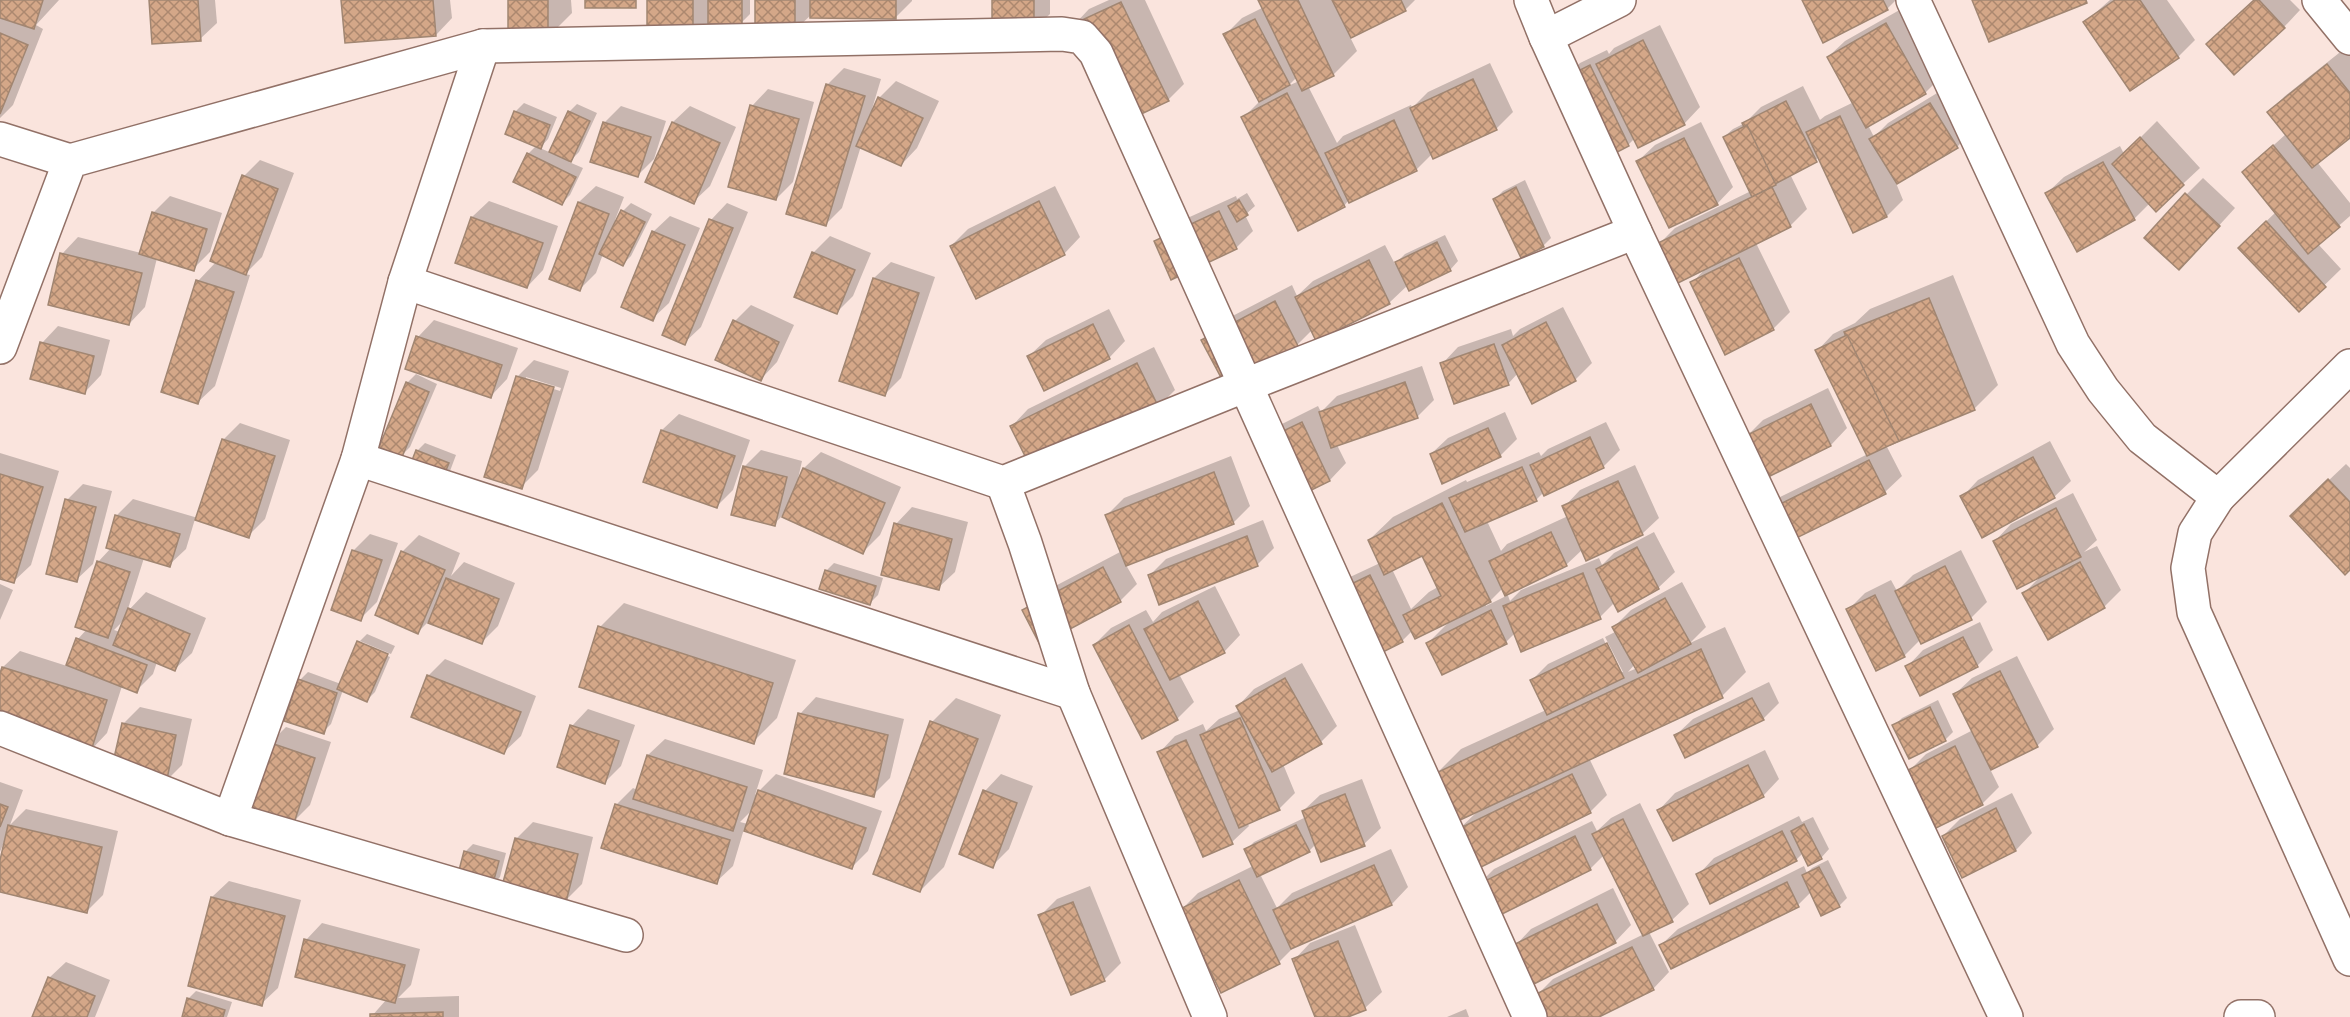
<svg xmlns="http://www.w3.org/2000/svg" width="2350" height="1017" font-family="'Roboto Condensed',sans-serif">
<defs>
<pattern id="building-cross-hatch" width="8" height="8" patternUnits="userSpaceOnUse" patternTransform="scale(1.5)"><rect width="8" height="8" fill="#d4a788"/><path d="M0 0l8 8M0 8l8-8" fill="none" stroke="#ac886f"/></pattern>
</defs>
<rect width="100%" height="100%" fill="#fae4dd"/>
<g fill="#0003" fill-rule="evenodd">
<polygon points="0,0 59,0 36,25 43,29 13,105 0,118"/>
<polygon points="151,0 215,0 217,23 200,39"/>
<polygon points="343,0 450,0 452,18 436,35"/>
<polygon points="509,0 571,0 572,13 548,37"/>
<polygon points="648,0 750,0 750,14 741,23 709,23 709,27 693,44"/>
<polygon points="757,0 912,0 912,1 896,17 812,14 794,31"/>
<polygon points="994,0 1050,0 1050,14 1033,30"/>
<polygon points="1109,0 1145,0 1184,84 1168,100 1073,26 1089,9"/>
<path d="M1260,0H1415L1405,10L1350,37L1357,51L1333,75L1308,86L1337,143L1343,136L1411,105L1412,108L1428,92L1490,63L1513,112L1496,129L1432,154L1416,170L1348,201L1344,206L1243,118L1260,101L1225,35L1242,18L1264,7ZM1297,77L1299,81L1288,86Z"/>
<polygon points="1803,0 1896,0 1887,9"/>
<polygon points="2110,0 2167,0 2195,40 2178,57 2085,22"/>
<polygon points="2255,0 2290,0 2300,10 2284,27"/>
<polygon points="1903,8 1942,76 1925,93 1868,125 1874,137 1888,123 1947,87 1973,130 1957,147 1896,183 1903,200 1887,216 1854,231 1820,157 1790,174 1807,209 1790,226 1756,243 1790,312 1773,329 1692,283 1706,268 1658,245 1675,228 1751,191 1724,137 1733,129 1745,123 1761,107 1803,86 1820,120 1825,116 1854,102 1828,57 1845,41"/>
<polygon points="1660,25 1700,107 1684,124 1635,138 1628,145 1564,79 1580,63 1607,50 1609,54 1614,48"/>
<polygon points="2344,49 2350,56 2350,136 2317,162 2350,203 2350,216 2318,244 2341,269 2299,310 2256,231 2276,212 2244,172 2286,134 2269,112 2285,96"/>
<polygon points="844,68 881,79 872,109 874,110 879,98 896,81 939,101 917,148 901,165 861,146 842,208 825,225 827,85"/>
<polygon points="768,89 814,102 793,182 776,199 752,106"/>
<polygon points="524,103 557,117 548,139 540,148 549,152 569,112 577,104 597,113 579,152 569,162 583,168 570,195 562,203 528,154 536,146 507,134 516,111"/>
<polygon points="621,106 666,121 654,159 638,175 592,161 605,122"/>
<polygon points="690,106 736,127 710,186 693,202 647,182 673,122"/>
<polygon points="2157,121 2200,168 2156,209 2150,203 2134,219 2047,193 2064,177 2120,146 2124,154"/>
<polygon points="1701,122 1733,187 1717,204 1638,161 1655,145"/>
<polygon points="260,160 294,173 262,257 245,274 250,275 215,386 198,402 198,281 216,262 244,176"/>
<polygon points="2203,178 2235,208 2195,252 2186,195"/>
<polygon points="1525,180 1551,238 1543,246 1495,199 1503,191"/>
<polygon points="596,186 624,197 615,220 617,221 623,211 631,203 652,214 631,256 623,264 603,254 596,273 580,289 551,278 579,202"/>
<polygon points="1055,186 1080,237 1064,254 951,246 968,229"/>
<polygon points="1247,193 1255,206 1245,215 1253,231 1236,248 1156,242 1172,225 1236,196 1237,199"/>
<polygon points="170,196 222,213 210,252 193,269 157,258 145,307 129,324 62,254 78,237 141,253 153,213"/>
<polygon points="489,201 558,226 543,270 527,287 457,262 472,217"/>
<polygon points="727,203 748,212 701,327 684,343 711,220"/>
<polygon points="670,216 700,228 669,303 652,319 653,232"/>
<polygon points="1445,235 1458,261 1450,270 1408,285 1389,303 1312,330 1297,345 1226,383 1203,340 1219,323 1292,285 1297,296 1313,281 1385,245 1395,264 1405,254"/>
<polygon points="830,236 871,253 853,296 837,312 813,253"/>
<polygon points="891,262 935,277 901,378 884,395 841,380 874,278"/>
<polygon points="1953,275 1998,385 1974,409 1886,445 1902,476 1885,492 1777,546 1778,498 1868,454 1817,351 1833,334 1855,323 1870,309"/>
<polygon points="751,305 794,325 777,362 761,379 735,321"/>
<polygon points="1563,307 1592,363 1575,380 1533,402 1518,373 1508,384 1442,364 1458,347 1511,329 1513,336 1520,329"/>
<polygon points="1109,309 1125,341 1109,358 1029,356 1046,340"/>
<polygon points="434,320 518,348 507,379 491,396 407,368 418,337"/>
<polygon points="58,326 110,340 101,375 85,392 42,343"/>
<polygon points="1154,347 1175,390 1158,407 1012,426 1028,409"/>
<path d="M534,360L569,371L538,470L521,487L486,476L518,376ZM526,377L561,388L560,391L526,380Z"/>
<polygon points="1422,366 1434,400 1417,417 1337,445 1346,463 1330,480 1288,500 1276,427 1318,406 1321,412 1337,396"/>
<polygon points="416,374 437,384 410,447 402,455 381,446 408,382"/>
<polygon points="1828,388 1847,428 1831,445 1766,476 1747,436 1763,420"/>
<polygon points="1505,412 1517,439 1500,456 1431,454 1448,438"/>
<polygon points="679,414 750,440 733,490 716,507 645,481 662,430"/>
<path d="M1606,422L1620,450L1603,467L1544,492L1536,500L1487,521L1501,551L1507,544L1568,516L1564,507L1580,490L1635,465L1659,518L1642,534L1583,549L1566,565L1507,593L1510,601L1521,590L1599,558L1602,565L1614,553L1654,532L1675,572L1658,588L1615,602L1600,617L1515,633L1506,642L1428,643L1450,621L1412,631L1402,641L1348,578L1380,563L1369,540L1393,517L1466,480L1467,482L1539,452L1541,456L1548,449ZM1422,554L1438,587L1429,592L1411,609L1392,569ZM1503,588L1506,596L1486,606V605Z"/>
<path d="M240,423L290,440L265,519L248,536L195,519L186,549L169,565L144,558L127,612L146,592L206,618L192,653L175,669L157,662L153,674L136,691L122,686L107,733L91,750L0,678L3,667L20,651L67,666L78,639L87,629L98,562L111,548L108,547L117,515L133,499L198,518L223,440ZM126,618L120,632L114,630Z"/>
<polygon points="2050,441 2071,481 2054,497 1962,497 1978,480"/>
<polygon points="425,443 456,455 450,471 442,479 417,451"/>
<polygon points="761,450 802,461 798,479 800,479 804,468 821,452 901,487 880,535 863,552 782,516 774,524 744,467"/>
<polygon points="0,453 59,471 31,565 14,581 0,577"/>
<polygon points="1231,456 1250,506 1233,523 1126,565 1137,584 1120,601 1024,610 1040,594 1122,551 1107,515 1124,498"/>
<polygon points="2346,464 2350,468 2350,568 2308,500"/>
<polygon points="83,484 112,491 93,564 76,580 67,500"/>
<polygon points="2073,493 2097,540 2084,552 2097,546 2121,590 2104,607 2024,593 2040,577 1995,541 2011,524"/>
<polygon points="912,507 968,522 955,572 938,588 896,524"/>
<polygon points="1263,520 1274,548 1257,565 1149,576 1166,559"/>
<polygon points="370,534 398,543 377,602 360,619 353,551"/>
<polygon points="419,535 460,553 451,576 464,562 515,583 498,626 481,643 429,621 418,632 402,552"/>
<polygon points="1961,550 1987,602 1971,618 1920,640 1904,656 1848,610 1865,593 1891,580 1897,591 1913,575"/>
<polygon points="834,563 883,578 878,595 870,603 826,571"/>
<path d="M1682,582L1706,627L1690,643L1725,627L1746,672L1722,696L1589,758L1607,795L1590,812L1458,830L1478,811L1437,773L1461,749L1546,710L1532,680L1548,664L1603,638L1619,672H1623L1605,637L1617,631L1614,627L1631,610ZM1635,664L1637,668L1628,672Z"/>
<polygon points="0,584 13,590 0,620"/>
<polygon points="1215,586 1240,635 1224,652 1179,674 1194,702 1178,718 1142,737 1094,645 1111,628 1146,610 1153,622 1162,612"/>
<polygon points="624,603 796,660 777,718 753,742 600,627"/>
<polygon points="1980,622 1993,650 1977,666 1907,667 1923,650"/>
<polygon points="367,634 395,646 391,654 360,641 360,644 390,657 375,692 367,700 343,690 331,724 323,732 300,680 308,672 341,684 359,642"/>
<polygon points="2017,656 2054,729 2037,746 1990,769 1999,787 1982,804 1937,826 1910,770 1926,754 1973,730 1955,694 1972,678"/>
<polygon points="445,659 536,696 521,736 504,752 428,676"/>
<polygon points="1302,663 1337,726 1321,742 1283,764 1295,793 1279,809 1247,823 1249,826 1232,842 1159,753 1175,736 1203,724 1206,731 1219,719 1240,710 1238,706 1254,689"/>
<polygon points="1769,682 1779,703 1763,719 1676,735 1693,719"/>
<polygon points="816,697 904,719 890,778 873,795 800,714"/>
<polygon points="956,698 1001,715 944,867 920,891 932,722"/>
<polygon points="1938,700 1953,732 1945,740 1894,726 1902,718"/>
<polygon points="140,707 192,719 182,765 165,782 123,724"/>
<polygon points="588,709 635,725 621,766 605,782 572,726"/>
<polygon points="286,727 331,742 310,805 293,822 270,743"/>
<path d="M665,739L763,770L755,795L776,774L882,811L868,851L852,867L744,829L733,866L716,882L616,805L633,788L637,790L648,755ZM753,809L748,824L740,822Z"/>
<polygon points="1765,750 1779,779 1763,796 1659,810 1675,793"/>
<polygon points="1001,774 1033,786 1009,849 992,866 985,791"/>
<polygon points="1362,779 1381,828 1364,844 1316,844 1309,851 1260,874 1277,908 1292,893 1391,849 1408,887 1392,904 1296,945 1279,962 1222,991 1182,909 1198,893 1253,866 1246,850 1254,842 1306,817 1303,811 1320,795"/>
<polygon points="0,782 23,790 10,825 26,809 118,831 103,895 87,911 0,890 0,866 5,843 4,842 0,852"/>
<polygon points="2012,793 2032,833 2016,850 1963,876 1943,836 1960,819"/>
<polygon points="1640,803 1689,904 1672,920 1649,932 1669,972 1653,989 1596,1017 1546,1017 1536,996 1553,979 1644,934 1604,855 1590,869 1477,886 1494,869 1592,821 1597,831 1611,818"/>
<polygon points="1799,816 1802,822 1813,817 1829,849 1821,858 1803,853 1796,860 1698,875 1714,858"/>
<polygon points="533,822 593,837 582,884 565,901 516,839"/>
<polygon points="473,844 506,853 500,877 492,886 465,852"/>
<polygon points="1828,860 1847,898 1839,906 1811,892 1798,905 1661,945 1678,929 1804,866 1807,873 1812,868"/>
<polygon points="229,881 301,900 278,988 261,1004 212,897"/>
<polygon points="1090,886 1121,963 1104,980 1040,916 1057,899"/>
<polygon points="1613,888 1631,925 1615,942 1515,946 1531,929"/>
<polygon points="322,923 420,949 411,985 398,998 459,996 459,1017 371,1017 386,1000 306,940"/>
<polygon points="1355,925 1382,992 1365,1008 1344,1017 1317,1017 1294,960 1310,943"/>
<polygon points="66,962 110,980 95,1017 34,1017 49,978"/>
<polygon points="196,991 232,1002 227,1017 183,1017 188,999"/>
<polygon points="1466,1009 1469,1017 1447,1017"/>
</g>
<g fill="url(#building-cross-hatch)" stroke="#a18672" stroke-width="1.5">
<polygon points="0,0 43,0 34,29 0,18"/>
<polygon points="149,0 198,0 201,41 152,44"/>
<polygon points="341,0 433,0 436,36 345,43"/>
<rect x="508" y="0" width="40" height="39"/>
<rect x="585" y="0" width="51" height="8"/>
<rect x="647" y="0" width="46" height="46"/>
<rect x="708" y="0" width="34" height="24"/>
<rect x="755" y="0" width="40" height="33"/>
<polygon points="810,0 896,0 896,19 810,18"/>
<polygon points="992,0 1034,0 1034,32 992,31"/>
<polygon points="1258,0 1298,0 1334,76 1302,91"/>
<polygon points="1332,0 1401,0 1406,11 1351,38"/>
<polygon points="1802,0 1883,0 1888,10 1823,43"/>
<polygon points="1972,0 2086,0 2087,3 1989,42"/>
<polygon points="2115,0 2140,0 2179,58 2130,91 2083,22"/>
<polygon points="2254,0 2259,0 2285,28 2234,75 2206,44"/>
<polygon points="1121,2 1169,101 1118,125 1071,25"/>
<polygon points="1255,19 1290,85 1259,102 1223,34"/>
<polygon points="1886,23 1926,94 1866,128 1827,57"/>
<polygon points="0,33 28,45 0,114"/>
<polygon points="1643,40 1685,125 1638,148 1596,64"/>
<polygon points="2327,64 2350,93 2350,138 2312,168 2267,112"/>
<polygon points="1590,65 1629,146 1602,160 1562,79"/>
<polygon points="1473,79 1497,130 1433,159 1410,108"/>
<polygon points="826,84 865,96 826,226 786,214"/>
<polygon points="1287,93 1345,207 1298,231 1241,117"/>
<polygon points="878,97 923,118 901,166 856,146"/>
<polygon points="1786,101 1817,162 1773,185 1742,123"/>
<polygon points="1930,103 1958,148 1897,184 1869,139"/>
<polygon points="750,105 799,119 776,200 728,187"/>
<polygon points="514,111 550,125 541,149 505,134"/>
<polygon points="568,111 590,121 571,162 549,152"/>
<polygon points="1840,116 1887,217 1853,233 1806,132"/>
<polygon points="1394,120 1417,171 1349,203 1325,153"/>
<polygon points="603,122 651,137 638,177 590,162"/>
<polygon points="672,122 720,143 694,204 645,182"/>
<polygon points="1747,125 1776,185 1752,197 1723,137"/>
<polygon points="2140,137 2184,185 2156,212 2112,164"/>
<polygon points="1684,138 1718,205 1669,228 1636,161"/>
<polygon points="2273,145 2340,227 2308,254 2242,172"/>
<polygon points="527,153 576,177 562,205 513,182"/>
<polygon points="2103,162 2135,220 2077,252 2045,193"/>
<polygon points="242,175 278,189 246,275 210,261"/>
<polygon points="1516,187 1544,247 1521,258 1493,199"/>
<polygon points="1772,187 1791,227 1676,284 1656,244"/>
<polygon points="2185,193 2220,226 2179,270 2144,238"/>
<polygon points="1239,200 1248,215 1237,222 1228,206"/>
<polygon points="1039,201 1065,255 976,299 950,246"/>
<polygon points="578,202 609,214 580,291 549,279"/>
<polygon points="621,210 645,222 623,266 599,254"/>
<polygon points="1219,211 1237,249 1171,280 1154,241"/>
<polygon points="152,212 207,229 194,271 139,254"/>
<polygon points="471,217 543,243 527,288 455,263"/>
<polygon points="709,219 733,228 685,345 662,335"/>
<polygon points="2266,221 2326,287 2299,312 2238,248"/>
<polygon points="652,231 685,245 653,321 621,307"/>
<polygon points="1437,242 1451,271 1409,291 1395,262"/>
<polygon points="812,252 855,270 837,314 794,297"/>
<polygon points="60,253 142,273 129,325 48,305"/>
<polygon points="1739,258 1774,330 1725,355 1690,282"/>
<polygon points="1369,260 1390,304 1316,341 1295,297"/>
<polygon points="873,278 919,293 885,396 839,381"/>
<polygon points="196,280 234,292 198,404 161,392"/>
<polygon points="1929,298 1975,410 1890,445 1844,332"/>
<polygon points="1275,301 1298,346 1225,385 1201,340"/>
<polygon points="733,320 779,342 761,381 715,360"/>
<polygon points="1546,322 1576,381 1532,404 1502,345"/>
<polygon points="1093,324 1110,359 1044,391 1027,356"/>
<polygon points="1847,335 1899,441 1867,456 1815,350"/>
<polygon points="416,336 502,365 491,398 405,369"/>
<polygon points="40,342 94,356 85,394 30,379"/>
<polygon points="1494,344 1509,385 1454,404 1440,363"/>
<polygon points="1137,363 1159,408 1032,470 1010,426"/>
<polygon points="516,376 554,387 522,489 484,477"/>
<polygon points="406,382 429,392 402,457 379,447"/>
<polygon points="1405,382 1418,418 1331,448 1319,412"/>
<polygon points="1811,404 1831,446 1766,478 1745,436"/>
<polygon points="1302,422 1330,481 1287,502 1258,443"/>
<polygon points="1488,428 1501,457 1442,484 1430,454"/>
<polygon points="661,430 735,456 717,508 643,482"/>
<polygon points="1590,437 1604,468 1544,496 1530,465"/>
<polygon points="222,439 275,456 249,538 195,520"/>
<polygon points="416,450 449,463 442,480 409,468"/>
<polygon points="2033,457 2055,498 1982,538 1960,496"/>
<polygon points="1869,460 1886,494 1776,548 1760,514"/>
<polygon points="743,466 787,477 775,526 731,515"/>
<polygon points="1522,467 1537,501 1465,532 1449,498"/>
<polygon points="803,468 885,503 863,554 782,517"/>
<polygon points="1214,472 1234,524 1126,566 1105,515"/>
<polygon points="0,474 43,487 14,583 0,579"/>
<polygon points="2328,479 2350,502 2350,570 2345,575 2290,516"/>
<polygon points="1618,481 1643,535 1586,561 1562,506"/>
<polygon points="65,499 96,507 77,582 46,574"/>
<polygon points="1442,503 1491,602 1415,639 1403,615 1441,596 1422,556 1384,575 1368,540"/>
<polygon points="2056,508 2081,557 2017,589 1993,541"/>
<polygon points="115,515 180,534 170,567 106,548"/>
<polygon points="894,523 952,539 939,590 881,575"/>
<polygon points="1551,532 1567,566 1505,596 1489,561"/>
<polygon points="1247,536 1258,566 1159,605 1148,575"/>
<polygon points="1637,547 1659,589 1618,612 1596,569"/>
<polygon points="352,550 382,560 361,621 331,610"/>
<polygon points="401,551 445,570 418,634 375,615"/>
<polygon points="97,561 130,572 108,638 75,627"/>
<polygon points="2080,562 2105,608 2048,640 2022,593"/>
<polygon points="1945,566 1972,620 1921,644 1895,591"/>
<polygon points="1103,567 1121,602 1040,645 1022,610"/>
<polygon points="825,570 876,586 870,605 819,589"/>
<polygon points="1583,573 1601,619 1521,652 1503,606"/>
<polygon points="1370,575 1403,642 1363,662 1330,594"/>
<polygon points="446,578 499,599 482,644 428,623"/>
<polygon points="1875,595 1905,657 1876,671 1846,609"/>
<polygon points="1665,598 1691,644 1638,673 1612,627"/>
<polygon points="1198,601 1225,653 1170,680 1144,629"/>
<polygon points="128,608 190,634 175,671 113,645"/>
<polygon points="1491,610 1507,644 1442,675 1426,643"/>
<polygon points="1129,625 1178,720 1142,739 1093,645"/>
<polygon points="598,626 773,683 754,744 579,687"/>
<polygon points="1963,637 1978,667 1920,696 1905,666"/>
<polygon points="76,638 147,665 137,693 66,665"/>
<polygon points="357,641 388,654 367,702 337,689"/>
<polygon points="1607,643 1624,678 1547,715 1530,680"/>
<polygon points="1701,649 1723,698 1458,821 1436,773"/>
<polygon points="2,667 107,700 91,751 0,722 0,673"/>
<polygon points="2000,671 2038,747 1991,770 1953,694"/>
<polygon points="427,675 521,712 504,754 411,717"/>
<polygon points="1285,678 1322,744 1272,772 1236,706"/>
<polygon points="298,679 337,693 324,734 284,721"/>
<polygon points="1752,698 1764,720 1685,758 1674,735"/>
<polygon points="1930,707 1946,741 1909,759 1892,725"/>
<polygon points="798,713 888,735 874,797 784,774"/>
<polygon points="1240,718 1280,810 1239,828 1200,735"/>
<polygon points="930,721 978,739 920,892 873,874"/>
<polygon points="122,723 176,735 166,784 111,771"/>
<polygon points="570,725 619,741 605,784 557,767"/>
<polygon points="1186,740 1233,844 1203,857 1157,752"/>
<polygon points="268,742 315,758 294,823 247,807"/>
<polygon points="1955,746 1983,805 1936,828 1908,770"/>
<polygon points="647,755 747,787 733,831 633,799"/>
<polygon points="1748,765 1764,797 1673,841 1657,810"/>
<polygon points="1572,774 1591,813 1475,870 1456,830"/>
<polygon points="758,790 866,828 852,869 744,831"/>
<polygon points="983,790 1017,803 993,868 959,854"/>
<polygon points="1345,794 1365,846 1321,862 1302,811"/>
<polygon points="0,804 8,807 0,827"/>
<polygon points="615,804 730,840 717,884 601,848"/>
<polygon points="1996,808 2016,851 1962,878 1942,836"/>
<polygon points="1623,819 1673,922 1643,936 1592,834"/>
<polygon points="1804,824 1822,859 1808,866 1791,831"/>
<polygon points="8,825 102,847 87,913 0,892 0,860"/>
<polygon points="1296,825 1310,852 1257,877 1244,849"/>
<polygon points="1782,831 1797,861 1710,904 1696,874"/>
<polygon points="1575,836 1591,870 1492,919 1475,886"/>
<polygon points="515,838 578,854 566,902 502,886"/>
<polygon points="464,851 499,861 492,887 457,878"/>
<polygon points="1374,865 1392,905 1291,949 1273,910"/>
<polygon points="1819,867 1840,907 1821,916 1802,875"/>
<polygon points="1239,880 1280,964 1221,993 1180,909"/>
<polygon points="1787,882 1799,907 1671,969 1659,945"/>
<polygon points="211,897 285,916 262,1006 188,986"/>
<polygon points="1073,902 1105,981 1071,995 1038,915"/>
<polygon points="1597,904 1616,943 1532,985 1513,945"/>
<polygon points="304,939 405,965 395,1003 295,977"/>
<polygon points="1338,941 1366,1010 1348,1017 1315,1017 1292,959"/>
<polygon points="1632,947 1654,990 1599,1017 1545,1017 1534,995"/>
<polygon points="48,977 95,996 87,1017 32,1017"/>
<polygon points="187,998 225,1010 223,1017 182,1017"/>
<polygon points="443,1012 443,1017 370,1017 370,1014"/>
</g>
<g fill="none" stroke-linecap="round" stroke-linejoin="round">
<g stroke="#927167" stroke-width="36">
<g id="minor">
<polyline points="1531,0 1546,37 1635,232 2006,1017"/>
<polyline points="1913,0 2073,344 2103,390 2142,438 2218,497 2350,366"/>
<polyline points="2319,0 2350,38"/>
<polyline points="1546,37 1619,0"/>
<polyline points="0,139 70,161"/>
<polyline points="405,282 1003,483 1246,385 1635,232"/>
<polyline points="0,347 70,161 483,46 1062,34 1082,37 1096,53 1530,1017"/>
<polyline points="358,459 1073,693"/>
<polyline points="1003,483 1025,543 1073,693 1210,1017"/>
<polyline points="2218,497 2195,533 2188,568 2194,612 2350,959"/>
<polyline points="0,728 230,819 626,935"/>
<polyline points="230,819 358,459 405,282 483,46"/>
<polyline points="2241,1017 2258,1017"/>
</g>
</g>
<use href="#minor" stroke="#fff" stroke-width="33"/>
</g>
</svg>
